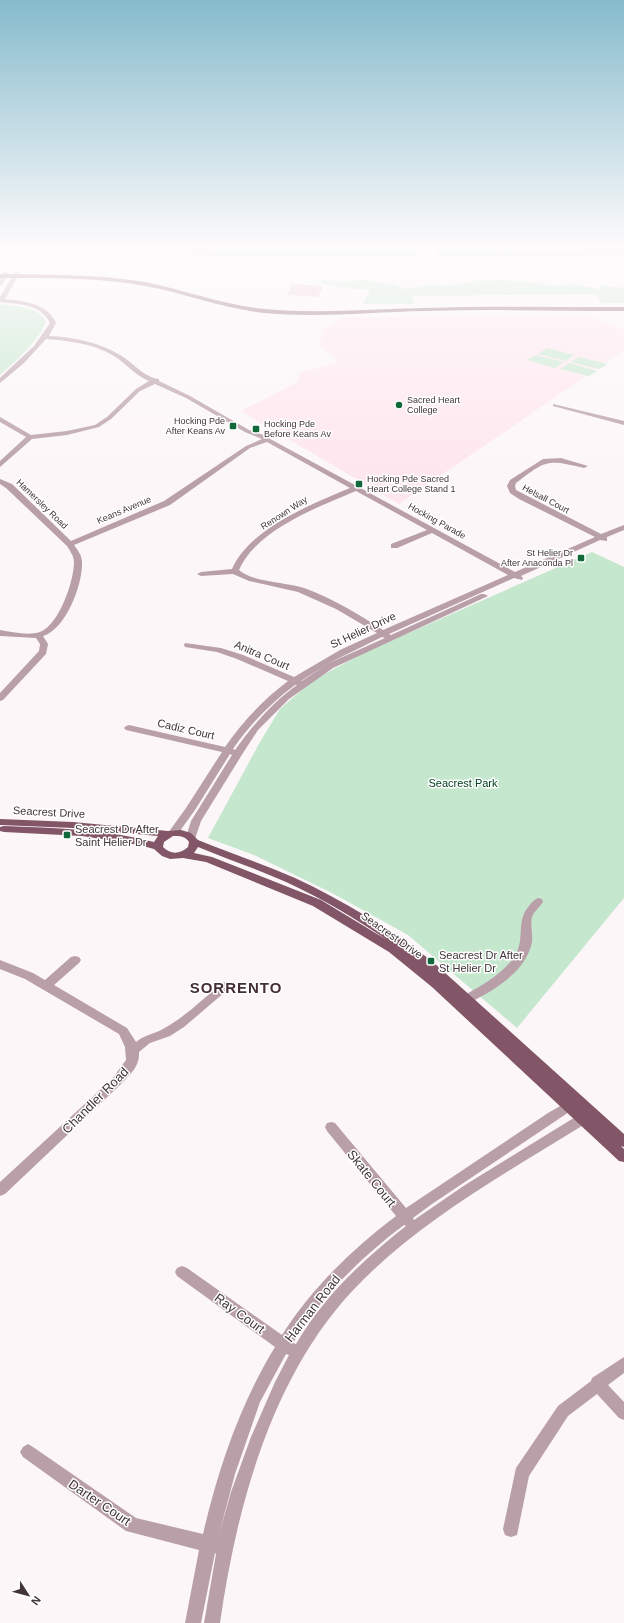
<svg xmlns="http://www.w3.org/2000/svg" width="624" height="1623" font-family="Arial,sans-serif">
<rect width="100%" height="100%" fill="#fcf6f8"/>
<polygon fill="#fee6ee" points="589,316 624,330 624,350 399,504 241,411 298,382 299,373 337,363 335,357 319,346 324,329 346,317"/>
<g fill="#c4e7ce">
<polygon points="322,280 341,282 365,280 397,285 404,289 427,285 449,286 472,281 500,280 534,282 553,286 575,284 599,289 603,285 624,288 624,303 602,303 594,294 412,296 414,304 363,304 370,290 341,288 321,283"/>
<path d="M0,304C16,307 36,305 46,321C41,339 14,363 0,375Z"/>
<polygon points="547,348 574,355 566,361 538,354"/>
<polygon points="536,355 564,362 555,368 527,360"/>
<polygon points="579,357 608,364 599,369 571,362"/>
<polygon points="569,363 597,371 589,376 560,369"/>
<polygon points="592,552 624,567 624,898 517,1028 408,935 332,893 254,855 208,838 260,742 280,709 313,680 370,650"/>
</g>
<g fill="#93c6a3">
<polygon points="3,248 132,248 130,252 85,252"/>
<polygon points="152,248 624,248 624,255 437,256 436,252 427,250 416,252 416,257 258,257 149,253"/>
</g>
<polygon fill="#e5c7d1" points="292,284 323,286 318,297 287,295"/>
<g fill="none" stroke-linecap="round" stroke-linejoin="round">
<g fill="#b99fa8" fill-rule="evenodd">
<polygon points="4,272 9,273 3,284 0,286 0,279"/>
<path d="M15,272L20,273L5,299C24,301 47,303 56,323L49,336C72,337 99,342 120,355C134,363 143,377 159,379V381L190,396L249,430L261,434L515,572L595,537L519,499L510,493L507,486L510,480L543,459L561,458L588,466L584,468C547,459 546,460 516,483L515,486L516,490L601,534L624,525V530L607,537V541L600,540L521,576L523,578L522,580L514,578L389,634L391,635L481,594H484L488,596L333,668L289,699L258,730L243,753L201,821L195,839L191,840L186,837L191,821L232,755L230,754L195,810L177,835H169L168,833L186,808L222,752L126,730L124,728L126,726L129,725L225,747C243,721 263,700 288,681L237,659L217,652L185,647L184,645L185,643L221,648L243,655L294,677L340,650L377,633L336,609L298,592L249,581L233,574L201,576L197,574L201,572L232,569C250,528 312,504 350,488L267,442L250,448L170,505L74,545C78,550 82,556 82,562C83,584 66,629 43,636L48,644L46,654L3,700L0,701V693L39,651L40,644L36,638L0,636V630C12,632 28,636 40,632C59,625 74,581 74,562C74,556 70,551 67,546L6,488L0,484V479L12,484L71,541L164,501L246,446L262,439L245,432L186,398L155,384L140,391L111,419L99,427L67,435L32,439L0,467V461L26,437L0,422V417L31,435L67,431L95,425L107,417L136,389L149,381C137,376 128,366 117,358C97,344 70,341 46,339L24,363L0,383V378L34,346L50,323C41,304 18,304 0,302V297ZM356,491L427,530L391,544V548H397L432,533L508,575L383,630C358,614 332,598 304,588C286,582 252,582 239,570C256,530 318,507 356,491ZM382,637L385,638L327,664ZM327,664L302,681H301ZM295,685H297C272,703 253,725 235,750L233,749C250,724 271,703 295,685Z"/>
<polygon points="553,404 624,421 624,425 553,406"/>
<path d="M538,898L542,899L543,902C540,907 534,911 532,917C530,925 533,934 532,942C526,972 495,989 471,1002L467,1003L463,1002L461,999L463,996C481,986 502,975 514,957C526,940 515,922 529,906C532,902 534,900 538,898Z"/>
<path d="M75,956L79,957L81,960L79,963L54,985L127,1028L136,1042C144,1035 154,1034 163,1029C185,1017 203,999 222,983L226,982L230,983L232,986L184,1027L170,1036L150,1043L139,1052C140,1067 129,1075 120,1085L5,1194L0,1196V1182L112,1079L126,1060L125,1047L119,1034L25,979L0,969V960L33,973L45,980L71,957Z"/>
<path d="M574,1098L578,1100L580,1103L578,1106L432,1204L413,1218L414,1220L465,1185L585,1111L589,1110L593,1111L595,1115L593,1119C515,1168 429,1214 363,1280C274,1367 237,1503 220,1623H204L216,1554L215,1553L201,1623H185L199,1550L126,1531L23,1457L20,1452L23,1447L28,1444L33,1447L136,1518L203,1534C218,1469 240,1404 275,1347L177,1276L175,1272L177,1268L182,1266L187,1268L282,1335C312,1288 351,1250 396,1216L327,1131L325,1127L327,1123L331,1122L335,1123L406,1208L548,1113ZM404,1225L406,1226C363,1260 324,1296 296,1344L293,1343C322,1296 360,1258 404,1225ZM286,1354L289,1355L275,1382L251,1437L231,1492L218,1538L235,1474L260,1402Z"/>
<polygon points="624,1357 624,1373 608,1385 624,1402 624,1420 619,1418 597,1394 568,1416 529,1476 517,1535 511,1537 505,1535 503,1529 516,1468 558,1406 591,1381 592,1378"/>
</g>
<g fill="#825666" fill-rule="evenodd">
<path d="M0,274C48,275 97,274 145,282C185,290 223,305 265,309C318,314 372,309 425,308C492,306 558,307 624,307V311C558,311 492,309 425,311C372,312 318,318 265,313C223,309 185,293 145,286C97,277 48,278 0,278Z"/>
<path d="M0,819L73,822L168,831L181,830L191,833L198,840C230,853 263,864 295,878C344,901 390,929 433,962L624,1134V1147L621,1146L624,1149V1162L619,1161L432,987L389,952L313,906L206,862L183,858L170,859L162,856L154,849L139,845L82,836L4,832L0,831V827L4,826C54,828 105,829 154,842L158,836L73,828L0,825ZM173,836C180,836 185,836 189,842L188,847C180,854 171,855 163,847L164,842ZM198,847C227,859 257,869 286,882C321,898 355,918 387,940L321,900L212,857L194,853Z"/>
</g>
</g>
<linearGradient id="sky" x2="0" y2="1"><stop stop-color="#86bbcc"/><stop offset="0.52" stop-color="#fefbfc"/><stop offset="1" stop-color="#fefbfc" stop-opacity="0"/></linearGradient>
<rect width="624" height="476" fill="url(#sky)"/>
<g fill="#10683b" stroke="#fff" stroke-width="1.5">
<circle cx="399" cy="405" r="4"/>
<rect x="229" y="422" width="8" height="8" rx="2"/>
<rect x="252" y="425" width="8" height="8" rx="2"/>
<rect x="355" y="480" width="8" height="8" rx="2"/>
<rect x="577" y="554" width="8" height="8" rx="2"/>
<rect x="63" y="831" width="8" height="8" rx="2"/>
<rect x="427" y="957" width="8" height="8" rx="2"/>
</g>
<g text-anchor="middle" stroke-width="3" stroke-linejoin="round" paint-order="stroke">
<g font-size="9" fill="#413539" stroke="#fff" text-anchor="start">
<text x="407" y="403">Sacred Heart<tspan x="407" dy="10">College</tspan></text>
<text x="225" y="424" text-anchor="end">Hocking Pde<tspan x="225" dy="10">After Keans Av</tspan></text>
<text x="264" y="427">Hocking Pde<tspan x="264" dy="10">Before Keans Av</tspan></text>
<text x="367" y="482">Hocking Pde Sacred<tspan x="367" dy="10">Heart College Stand 1</tspan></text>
<text x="573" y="556" text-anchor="end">St Helier Dr<tspan x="573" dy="10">After Anaconda Pl</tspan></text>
</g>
<g font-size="9" fill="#413539" stroke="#fff">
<text transform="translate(546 499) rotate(28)" y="3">Helsall Court</text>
<text transform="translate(42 504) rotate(44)" y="3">Hamersley Road</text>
<text transform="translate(124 510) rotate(-23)" y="3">Keans Avenue</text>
<text transform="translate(284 513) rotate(-33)" y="3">Renown Way</text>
<text transform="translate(437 521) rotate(29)" y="3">Hocking Parade</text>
</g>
<g font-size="11" fill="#413539" stroke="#fff">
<text transform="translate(363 630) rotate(-25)" y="4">St Helier Drive</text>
<text transform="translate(262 655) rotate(23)" y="4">Anitra Court</text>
<text transform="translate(186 729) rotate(13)" y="4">Cadiz Court</text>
<text transform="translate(49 812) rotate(3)" y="4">Seacrest Drive</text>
<text transform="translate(392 935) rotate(35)" y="4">Seacrest Drive</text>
</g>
<g font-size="11" fill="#004020" stroke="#fff">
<text x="463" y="787">Seacrest Park</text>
</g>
<g font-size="11" fill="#413539" stroke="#fff" text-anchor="start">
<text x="75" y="833">Seacrest Dr After<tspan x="75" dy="13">Saint Helier Dr</tspan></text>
<text x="439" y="959">Seacrest Dr After<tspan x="439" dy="13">St Helier Dr</tspan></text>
</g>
<g font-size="13" fill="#413539" stroke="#fff">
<text transform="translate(95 1100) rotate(-45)" y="5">Chandler Road</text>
<text transform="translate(372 1178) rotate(51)" y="5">Skate Court</text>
<text transform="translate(312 1308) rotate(-52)" y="5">Harman Road</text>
<text transform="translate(240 1313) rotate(36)" y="5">Ray Court</text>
<text transform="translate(100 1502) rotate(34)" y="5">Darter Court</text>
</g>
<g font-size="15" font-weight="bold" letter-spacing="1" fill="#452e36" stroke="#fff">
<text x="236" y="993">SORRENTO</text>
</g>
</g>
<g transform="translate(28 1595) rotate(126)" stroke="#ffffff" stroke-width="3" paint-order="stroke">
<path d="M0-3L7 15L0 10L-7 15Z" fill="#413539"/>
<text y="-6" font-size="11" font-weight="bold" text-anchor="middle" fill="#413539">N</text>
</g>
</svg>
